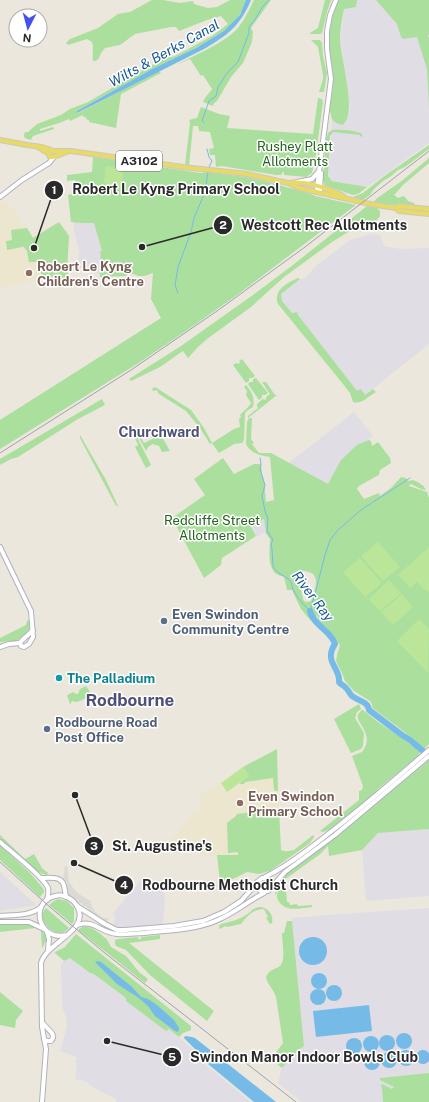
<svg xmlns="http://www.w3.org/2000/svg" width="429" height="1102" font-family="'Public Sans',sans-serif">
<rect width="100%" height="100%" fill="#ebe7dd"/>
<g fill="#e0dde4">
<polygon points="357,0 376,0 393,18 405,34 417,30 429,61 429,143 367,187 337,182 331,180 328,174 332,120 340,125 346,123 347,121 350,109 347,81 340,40 344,9 356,7"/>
<polygon points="73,221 81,223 94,222 102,251 101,252 102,260 99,274 91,272 78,266 79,254 80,254 74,231"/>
<polygon points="373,234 380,235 384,246 400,249 429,248 429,344 365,395 357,392 298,315 297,312 292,313 289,311 282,301 281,294 300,279 304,279 311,273 312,270 316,266 350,240 356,238"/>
<polygon points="354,412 373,436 343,460 329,485 289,463"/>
<polygon points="264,519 266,531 257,537 250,525"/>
<polygon points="429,829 429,896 366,901 362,849 378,833"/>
<polygon points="0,872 36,905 0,911"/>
<polygon points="143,877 163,891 165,901 163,924 162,925 141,927 121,928 116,927 114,924 115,916 113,914 129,893 130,894"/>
<polygon points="429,908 429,1102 302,1102 278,1083 282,1068 297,1051 304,1046 292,921 292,918 327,915"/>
<polygon points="70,958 89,973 94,974 126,998 126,1001 166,1030 169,1029 194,1050 200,1060 251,1102 116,1102 116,1099 91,1086 85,1081 75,1079 77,1063 75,1062 77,1057 60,1051 66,1030 67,1025 66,1017 63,1009 62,1003 61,964 64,961"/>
</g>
<g fill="#ece6ce">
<polygon points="3,200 15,211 19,218 22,225 23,225 25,224 33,238 60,222 69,236 67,272 56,278 55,276 0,288 0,203"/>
<polygon points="277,749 281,849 266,856 243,856 230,855 202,857 200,854 199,841 171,840 193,813 198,813 199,811 198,807 202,802 198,796 221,783 243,767"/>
</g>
<g fill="#abdf9d" fill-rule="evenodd">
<path d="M152,0H163L180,3L193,1L194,4L208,8L217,7L230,0H246L243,9L236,21L224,31L196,48L154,68L77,111L78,113L159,71L161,73L121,94L116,128L89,122V120L86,119V117H83V115L70,121L69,119L59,123L40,129V131L53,127L54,129L33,136L31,140L27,139L24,137V135L25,132H28L37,124L61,115L70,109L88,102L150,66L168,57H172L179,54L212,36L228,24L221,16L207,20L179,31L176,27H171L135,34L120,45L105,48L101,53L99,58L96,61H93C92,54 94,48 92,42L87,39L68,45L66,43L70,39L98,28L118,14L130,12Z"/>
<path d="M254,0H271L251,28L253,32L252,42L243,63L231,77L217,101L214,103L213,106L203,102C205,96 209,94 212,89L203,75L201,76L190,59L176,65C193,56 224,43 237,29C244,21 249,10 254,0Z"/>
<polygon points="325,0 331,0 327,12 322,33 320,34 310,34 310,33 318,28"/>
<path d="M338,0H357L356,7L344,9C342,19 340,29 340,39C340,55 359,118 342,125C335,123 330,120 331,113L329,112C331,100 334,88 333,75C333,68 331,61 330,54C328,35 331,18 338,0Z"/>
<polygon points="376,0 429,0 429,35 428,35 429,38 429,107 427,69 417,37 403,39 401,37 397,24"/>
<polygon points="311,40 320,40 322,43 323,56 327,73 324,92 319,92 323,79 323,75 318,47"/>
<polygon points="318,98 322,99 323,102 316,154 312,173 306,177 284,175 284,172 283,172 281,175 276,175 222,166 216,167 215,155 210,155 209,149 214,148 210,132 199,131 198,126 193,126 189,166 185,165 190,123 189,120 197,118 201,107 219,114 230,116 227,128 313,134"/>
<path d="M332,130C341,129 352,130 361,133L363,137L360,136V135L333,132L330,136L328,176L332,181L337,182L367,187L358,194L353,195L327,186L325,185L323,181L326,140L328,133Z"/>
<polygon points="429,145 429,149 405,167 398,170 390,177 383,181 374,189 370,195 363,200 353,197 363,193 383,177"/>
<path d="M93,157L201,173L206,172L246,177L265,181L311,194L315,196L356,205L237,295L186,331L137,364L0,449V420L161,318L151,299L153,273C149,274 145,277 141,276C135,276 133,272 128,274L127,276L100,277C99,267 102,262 100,251H102L94,223H81L71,222L68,195L76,193L75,180L67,181V175L92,172Z"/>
<polygon points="429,158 429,163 403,185 394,195 398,198 404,196 408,201 414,203 415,205 411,206 384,204 374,202 376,199 403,180"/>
<polygon points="367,206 377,208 380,211 380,216 372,226 353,229 332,242 284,277 263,296 251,307 207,339 199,346 188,358 183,351 160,367 131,381 129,379 181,346 253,295 293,265"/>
<polygon points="59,222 69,236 67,271 72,285 59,288 55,276 42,279 39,262 29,262 27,251 23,246 22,247 7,250 6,241 12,240 11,230 27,228 33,238"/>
<path d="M298,278L300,279L281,294L282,301L292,313L297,312L298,315L357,391L361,389L365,395L373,389L376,392C369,396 361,405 353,402L350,393L343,384L278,304C273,290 287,283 298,278Z"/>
<polygon points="242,359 255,376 252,378 249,378 249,381 246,383 233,365 236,363 239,364 240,362 239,361"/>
<polygon points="256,378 268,393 265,395 262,395 262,398 259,400 248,384 250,382 253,382 253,379"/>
<polygon points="262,382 266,382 275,395 277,395 248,418 248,416 258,408 257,406 257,404 263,399 266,400 266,397 270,394"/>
<path d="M246,385C252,392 255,398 253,407L248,410L245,413L244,440L242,443L234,444L219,453L212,443L210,444L200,428L186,411L159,394L157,390L153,391L152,389L155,387L191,410L204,428L212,443L234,429L240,427L239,419L241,417L240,415L249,406L251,403L246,395L247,391L244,387Z"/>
<polygon points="102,399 105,405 78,419 18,457 11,459 0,465 0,459"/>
<path d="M249,418H252L251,439L254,443L252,444L259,453H271L328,484L341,460L357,445L369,440L371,441L372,446L378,442L390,458L391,463L380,470L379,475L375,477L359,486L357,489L364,499L379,493L380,496L391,488L401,477L406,478L408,481L413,480C418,482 424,485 426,490C420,490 415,485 410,484L409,486L427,492L429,498V744L424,749L402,730L375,710L372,707V704L370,701L354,691L345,681L342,673L336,661L337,655L340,645L319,620L317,615L311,621L301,609L292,590H287L284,577C282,576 277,575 275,573C267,564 270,549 270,539L265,532L266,531L264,519L250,525L256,536L222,558L221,565L204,578L172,518L205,495L194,479L223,458L234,474L254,464H261L262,474L265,484V491L266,502L274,500L270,457C260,456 250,453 246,444L247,422ZM303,571C306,571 311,572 313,574C319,580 314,595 311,601L307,602L304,601C300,589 300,582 303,571Z"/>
<polygon points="136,432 139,433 139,435 144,443 161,435 170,451 162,452 159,446 153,444 148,447 146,451"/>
<polygon points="80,435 106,480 118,506 118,507 115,504 80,438"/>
<polygon points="136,435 151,465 146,468 135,447 138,445 134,436"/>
<polygon points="29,620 29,630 17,641 0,642 0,638 26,625 27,621"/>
<polygon points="86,686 91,693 90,696 80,701 75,702 73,701 71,702 71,704 70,704 67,695 73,692 76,694 78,694 80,689"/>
<polygon points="359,704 361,709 357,712 355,718 364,733 363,746 361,749 351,753 334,719"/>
<path d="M362,710H363L378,722L421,751L417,757L378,789L372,797L333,828L323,832L320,831L359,800V791L362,790L363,786L352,756L362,752C376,734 355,723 358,715C358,714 361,711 362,710Z"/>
<polygon points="277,749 278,791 276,791 274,790 273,778 245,782 244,784 241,784 239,783 249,776 243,767"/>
<polygon points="429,760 429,829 378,833 362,850 329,856 328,846 319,855 284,880 280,887 277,889 276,896 275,892 276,886 279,881 288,871 337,836"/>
<path d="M279,809L281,850C285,852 290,851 294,850L313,835L314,837L310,843L306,846L270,871L259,874L247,872L233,879L220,882L217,855H238V852L228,853L227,823L236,816L237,814Z"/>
<path d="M0,835L25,859L34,854L42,868L48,873L47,875C36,874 10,847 0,838Z"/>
<polygon points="0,845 30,873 42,887 44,890 44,892 40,897 0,860"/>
<path d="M280,888L286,889L287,902H289L290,905L297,904L298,906L312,905V907C301,908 285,913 278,900C276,896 277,892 280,888Z"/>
<polygon points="58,899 67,901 74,908 74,921 72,924 49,905 54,901"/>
<path d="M259,907C268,907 274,915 272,923L270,924L266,918L268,917L264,909C254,909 247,916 241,924L227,927L226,926L219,929V926L221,924C229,922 239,920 246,915C252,911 251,909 259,907Z"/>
<path d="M46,908L69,928C59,942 33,921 46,908Z"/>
<path d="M287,921H292L304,1046L297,1051L282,1068L271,1059L283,1043L276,997C274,990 268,985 266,978C269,967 278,971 282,963C285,957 282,940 282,933H284Z"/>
<path d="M0,923C15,924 45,920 47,942H45L44,945L42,948L41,931L36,928L0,932Z"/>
<path d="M82,927C90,925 99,932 105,938H106L111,947L126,956L139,972L148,979L146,982L145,983L78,930Z"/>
<polygon points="76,934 191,1026 191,1030 183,1033 179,1037 169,1029 166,1031 126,1001 126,998 94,974 90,973 70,958 64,961 55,953 55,952 65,947"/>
<polygon points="160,935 160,939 129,943 214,1011 207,1021 150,975 126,950 116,946 115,944 115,940 118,939 138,937 138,939 141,939 141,937"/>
<polygon points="0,992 23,1011 16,1020 15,1028 0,1025"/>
<polygon points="429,1073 429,1102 383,1102 382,1088 381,1085 382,1084 392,1089 394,1087 380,1080 380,1078"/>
</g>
<g fill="#bbe699">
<polygon points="106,166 124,168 121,186 104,183"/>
<polygon points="378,542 400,567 383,581 361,556"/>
<polygon points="429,547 429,592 422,588 417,582 410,588 398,575"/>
<polygon points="360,558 382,583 365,597 343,572"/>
<polygon points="389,580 401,593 380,611 369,599"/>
<polygon points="402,594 413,607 393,625 381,612"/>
<polygon points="419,619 429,629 428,673 397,641"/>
<polygon points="243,767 249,776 227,792 221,783"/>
</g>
<polygon fill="#dcdad4" points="65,866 67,866 69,882 74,889 79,894 92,902 91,903 92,907 95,912 103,918 108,918 108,919 107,922 104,921 92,912 85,906 83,907 82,903 79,903 79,901 68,894 67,883 63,879"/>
<g fill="#76bbe8">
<path d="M246,0H251C240,26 228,35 204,49L77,113V111L154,68L196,48L224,31L240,15Z"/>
<circle cx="313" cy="951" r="14"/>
<polygon points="97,961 101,962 132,987 141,997 148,999 157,1005 174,1020 179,1028 179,1030 178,1032 175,1031 155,1016 148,1006 139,998 117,984 95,962"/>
<circle cx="319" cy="981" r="8"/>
<circle cx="334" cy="993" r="8"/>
<circle cx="318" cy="997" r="8"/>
<polygon points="369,1005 372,1031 316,1037 313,1011"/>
<circle cx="404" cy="1041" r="8"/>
<circle cx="387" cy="1043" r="8"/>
<polygon points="185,1036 192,1037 195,1038 276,1102 254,1102 202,1059 197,1051 184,1038"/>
<circle cx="371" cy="1044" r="8"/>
<circle cx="354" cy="1046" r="8"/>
<circle cx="423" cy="1057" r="7"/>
<circle cx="406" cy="1058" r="8"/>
<circle cx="389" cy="1060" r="8"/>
<circle cx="372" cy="1062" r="8"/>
</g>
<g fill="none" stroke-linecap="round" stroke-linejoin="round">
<g stroke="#76bbe8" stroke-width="1">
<polyline points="204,123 202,121 203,118 209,101 216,96 218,87 227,73 238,62 249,33 249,27 251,24 254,21 263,6 269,0"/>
<polyline points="207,149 209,157 212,161 208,169"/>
<polyline points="178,293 175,285 178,267 191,232 194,218 205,192 208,172"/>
<path d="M260,458L261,464L260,469L265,485L262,496L265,511L268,519L267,531L273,540L271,544C273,551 272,558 273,566C276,574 286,575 291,582C292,585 292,589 294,591C297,598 305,606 310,611L317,586L325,555L330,540L338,530L361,510L410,478"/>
</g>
<path stroke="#76bbe8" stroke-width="6" d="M310,611C313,625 331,631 335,644C323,662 341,668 339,682C341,685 344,685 346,688C349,691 350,694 352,696C358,701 368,701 369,710L402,735L410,740L429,756"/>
<g stroke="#b0b1bd" stroke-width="6">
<g id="secondary">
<polyline points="297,182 312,179 319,171"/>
<polyline points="317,188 331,79 327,49 327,31 330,15 336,0"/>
<polyline points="320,190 321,173"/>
<polyline points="0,197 22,180 49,163 54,157"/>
<polyline points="0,547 31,611 33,637 29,644 24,647 21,646 20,643"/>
<path d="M20,643C23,638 29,635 33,630"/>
<polyline points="0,647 9,644 20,643"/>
<path d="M0,842C10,851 44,877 48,888C49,892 48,896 47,900"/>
<path d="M265,877C291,864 314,845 337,827C369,802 399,776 429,750"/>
<path d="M41,878C48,878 59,876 63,883C65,887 65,893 66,897"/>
<polyline points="271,887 270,881 267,878 262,878 257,882 257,888 262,892 268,891 285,872 335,835 429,756"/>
<polyline points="77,906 105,924 117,930 125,930 174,926 203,921 224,912 241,901 256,884"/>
<path d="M0,916C13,915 31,916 41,907"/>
<polyline points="0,922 29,922 44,929"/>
<path d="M77,925C94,919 101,933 117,934C126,935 136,933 145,933C170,930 199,930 222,918C237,911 250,900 264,893"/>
<polyline points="47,932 49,939 48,950"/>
<path d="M42,1022C46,1029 58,1034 51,1041H46L44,1039"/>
<path d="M42,1102L46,1049L42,1027L41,963C46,943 89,931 78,908C76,903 71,899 67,897C63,895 58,895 55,896C29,902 38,942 67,935"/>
</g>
</g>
<g stroke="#c8c8c8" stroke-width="6">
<g id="primary">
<polyline points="0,140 27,145 42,147 54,151 71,151 183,167 247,174 288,183 299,188 370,204 396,208 399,211 429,214"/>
<polyline points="38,147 49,154"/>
<polyline points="49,154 50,157 53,157 67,152"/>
<path d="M288,183C306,181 327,188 343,196"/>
<polyline points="396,208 399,206 429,209"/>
</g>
</g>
<use href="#secondary" stroke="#fff" stroke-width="4"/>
<use href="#primary" stroke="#e9da65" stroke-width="4"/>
<g stroke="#a0a1b3" stroke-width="1">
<polyline points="0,453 131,370 217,311 305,247 429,151"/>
<polyline points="0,862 51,908 106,954 296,1102"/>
</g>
</g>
<g fill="#8d6e63" stroke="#fff" stroke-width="1.5">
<circle cx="29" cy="273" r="4"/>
<circle cx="240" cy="803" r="4"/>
</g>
<g fill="#5c6f8a" stroke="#fff" stroke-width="1.5">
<circle cx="164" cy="621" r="4"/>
<circle cx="47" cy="729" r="4"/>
</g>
<circle fill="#0f9aa8" stroke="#fff" stroke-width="1.5" cx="59" cy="678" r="4"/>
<g text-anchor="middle" stroke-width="3" stroke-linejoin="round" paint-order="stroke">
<rect fill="#fff" stroke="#6a6a6a" stroke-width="1" x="116" y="151" width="46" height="20" rx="3"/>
<g font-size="12" font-weight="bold" fill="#2a2a2a">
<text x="139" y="165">A3102</text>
</g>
<g font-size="13" fill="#24631e" stroke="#fff">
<text x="295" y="151">Rushey Platt<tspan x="295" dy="15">Allotments</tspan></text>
<text x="212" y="525">Redcliffe Street<tspan x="212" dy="15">Allotments</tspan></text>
</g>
<g font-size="13" font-weight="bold" fill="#785e54" stroke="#fff" text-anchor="start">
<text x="37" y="271">Robert Le Kyng<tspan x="37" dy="15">Children's Centre</tspan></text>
<text x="248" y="801">Even Swindon<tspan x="248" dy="15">Primary School</tspan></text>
</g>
<g font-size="13" font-weight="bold" fill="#4e5e75" stroke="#fff" text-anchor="start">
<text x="172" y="619">Even Swindon<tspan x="172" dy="15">Community Centre</tspan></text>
<text x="55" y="727">Rodbourne Road<tspan x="55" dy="15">Post Office</tspan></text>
</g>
<g font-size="13" font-weight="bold" fill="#0d838f" stroke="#fff" text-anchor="start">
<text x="67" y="683">The Palladium</text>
</g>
<g font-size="14" font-style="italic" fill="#155894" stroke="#fff">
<text transform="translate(164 53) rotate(-29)" y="5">Wilts &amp; Berks Canal</text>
<text transform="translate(313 596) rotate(53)" y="5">River Ray</text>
</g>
<g font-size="14" font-weight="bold" fill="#4d4f78" stroke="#fff">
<text x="159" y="437">Churchward</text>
</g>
<g font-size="17" font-weight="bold" fill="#4d4f78" stroke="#fff">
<text x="130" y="706">Rodbourne</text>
</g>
</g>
<path fill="none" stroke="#2a2a2a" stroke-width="1.5" d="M34 248L54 190M142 247L223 225M75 795L94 846M74 863L124 885M107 1041L172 1057"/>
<g fill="#2a2a2a" stroke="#fff" stroke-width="1.5">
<circle cx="34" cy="248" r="4"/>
<circle cx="142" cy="247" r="4"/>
<circle cx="75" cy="795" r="4"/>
<circle cx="74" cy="863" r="4"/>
<circle cx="107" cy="1041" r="4"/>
<circle cx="54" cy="190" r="10"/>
<circle cx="223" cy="225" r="10"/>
<circle cx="94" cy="846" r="10"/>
<circle cx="124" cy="885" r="10"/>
<circle cx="172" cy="1057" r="10"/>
</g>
<g font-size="12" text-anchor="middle" font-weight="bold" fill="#fff">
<text x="54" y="194">1</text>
<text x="223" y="229">2</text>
<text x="94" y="850">3</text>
<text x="124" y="889">4</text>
<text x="172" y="1061">5</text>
</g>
<g font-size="14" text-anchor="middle" font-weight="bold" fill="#2a2a2a" stroke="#fff" stroke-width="3" stroke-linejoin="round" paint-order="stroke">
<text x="176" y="194">Robert Le Kyng Primary School</text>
<text x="324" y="230">Westcott Rec Allotments</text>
<text x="162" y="851">St. Augustine's</text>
<text x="240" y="890">Rodbourne Methodist Church</text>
<text x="304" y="1062">Swindon Manor Indoor Bowls Club</text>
</g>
<g transform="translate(28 28) rotate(186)"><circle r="19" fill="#ffffff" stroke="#aaaaaa"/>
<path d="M0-3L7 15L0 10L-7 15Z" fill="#4650ef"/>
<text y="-6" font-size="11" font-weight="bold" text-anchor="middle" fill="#2a2a2a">N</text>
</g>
</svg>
